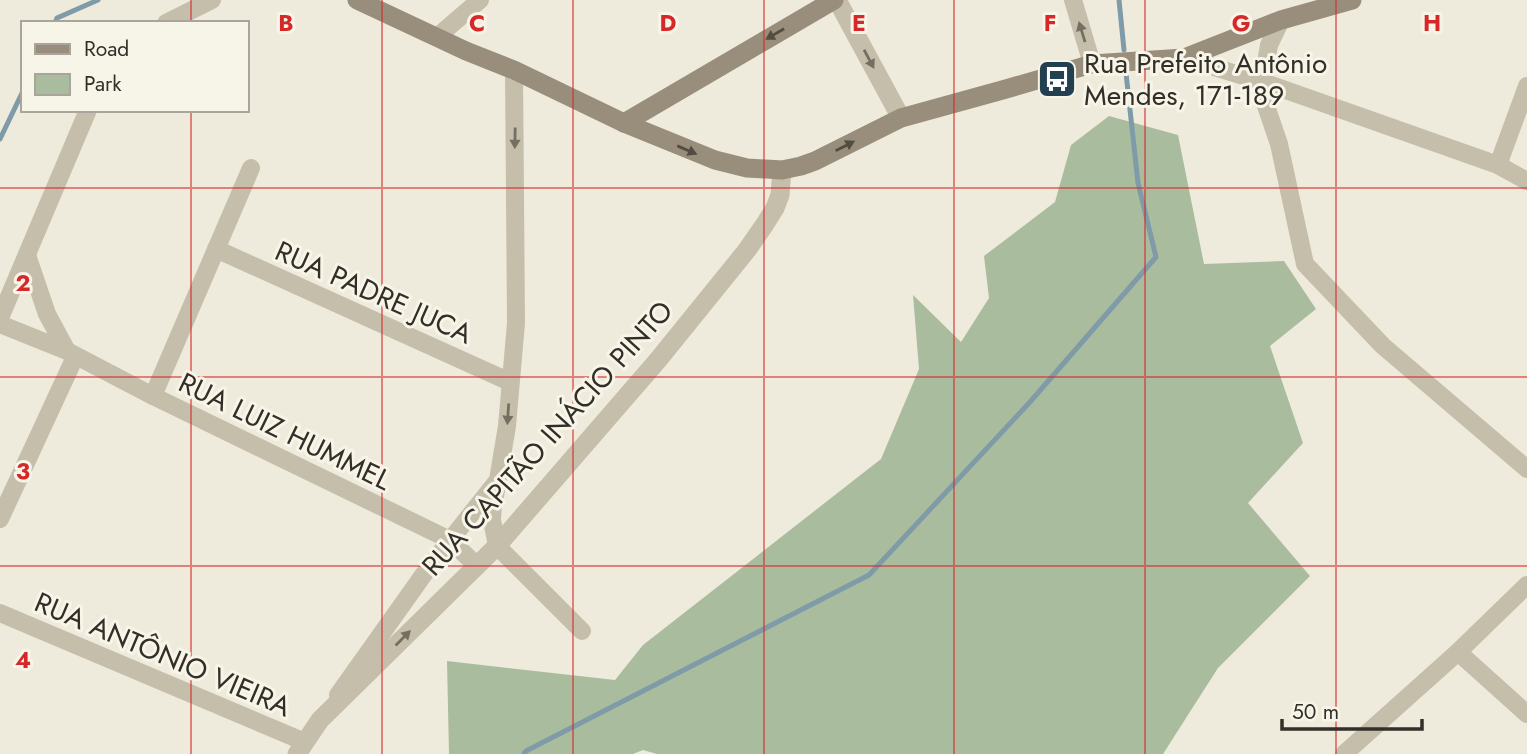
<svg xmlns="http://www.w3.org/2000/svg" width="1527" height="754" font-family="Jost,sans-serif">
<rect width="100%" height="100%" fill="#efebdc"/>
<polygon fill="#aabc9e" points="1109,116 1178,135 1204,264 1284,261 1316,309 1270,346 1303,443 1248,503 1310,576 1218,668 1163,754 657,754 643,750 633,754 449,754 447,661 615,680 643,645 881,459 919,369 913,295 961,342 989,298 984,256 1055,202 1071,145"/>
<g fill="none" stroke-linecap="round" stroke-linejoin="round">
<g stroke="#7f9ba8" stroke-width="5">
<polyline points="1119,0 1124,50"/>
<polyline points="55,23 57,18 98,0"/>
<polyline points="0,139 23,91"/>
<polyline points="524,754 526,751 869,575 1030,402 1156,257 1138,183 1126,73"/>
</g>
<g stroke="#c5beaa" stroke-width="18">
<polyline points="1073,0 1092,64"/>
<polyline points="1281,20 1269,45 1263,82 1264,100 1279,144 1305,264 1383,346 1527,469"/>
<polyline points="166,23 212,0"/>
<polyline points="437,37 480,0"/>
<polyline points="1184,58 1263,82 1498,165 1527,181"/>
<polyline points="1498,165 1527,86"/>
<polyline points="216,249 510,382"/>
<polyline points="27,255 47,314 67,351"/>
<polyline points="0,318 88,110"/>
<polyline points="0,324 67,351 153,396 450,540 476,565"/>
<polyline points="153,396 251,168"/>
<polyline points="497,486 493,505 492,520 497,546 582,631"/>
<polyline points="0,519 75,357"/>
<polyline points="0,613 305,742"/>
<polyline points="1458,652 1527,714"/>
<polyline points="338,695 429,567 498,480 507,426 516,323 514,70"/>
<polyline points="1344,754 1458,652 1527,585"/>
</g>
<g stroke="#c5beaa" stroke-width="19">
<polyline points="837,0 901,118"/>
<polyline points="297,754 320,720 497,546 658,360 747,250 765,224 775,208 780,195 782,170"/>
</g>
<g stroke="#998e7b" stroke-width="19">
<polyline points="357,0 466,51 514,70 624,123 715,160 747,168 782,170 801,166 815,161 901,118 1006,89 1092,64 1184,58 1281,20 1352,0"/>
<polyline points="624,123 834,0"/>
</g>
</g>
<defs><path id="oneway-solid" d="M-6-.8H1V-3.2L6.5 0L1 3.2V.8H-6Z" transform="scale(1.75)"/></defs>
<g fill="#756f62">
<use href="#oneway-solid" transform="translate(1082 32) rotate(-107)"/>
<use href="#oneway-solid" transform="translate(869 59) rotate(62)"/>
<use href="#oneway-solid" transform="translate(515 138) rotate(91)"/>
<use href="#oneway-solid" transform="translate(508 414) rotate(94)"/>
<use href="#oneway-solid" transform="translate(403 638) rotate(-45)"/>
</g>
<g fill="#524c41">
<use href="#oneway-solid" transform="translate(775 34) rotate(150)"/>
<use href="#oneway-solid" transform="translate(845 146) rotate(-27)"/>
<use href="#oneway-solid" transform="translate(687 150) rotate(23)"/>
</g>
<path fill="none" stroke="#d62828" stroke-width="2" stroke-opacity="0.55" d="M191,0V23M382,0V754M573,0V754M764,0V754M954,0V754M1145,0V754M1336,0V754M191,110V754M0,188H1527M0,377H1527M0,566H1527"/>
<defs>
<g id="bus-square" transform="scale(2.0125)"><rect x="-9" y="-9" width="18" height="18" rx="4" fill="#234050" stroke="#f7f4e8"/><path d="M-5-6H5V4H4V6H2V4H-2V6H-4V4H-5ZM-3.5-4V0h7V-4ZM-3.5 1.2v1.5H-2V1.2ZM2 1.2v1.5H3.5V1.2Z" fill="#fff"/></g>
</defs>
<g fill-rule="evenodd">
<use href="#bus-square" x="1057" y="79"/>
</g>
<g text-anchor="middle" stroke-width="6" stroke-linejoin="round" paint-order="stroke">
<g font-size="28" fill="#332f28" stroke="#f7f4e8" text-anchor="start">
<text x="1084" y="73">Rua Prefeito Antônio<tspan x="1084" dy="32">Mendes, 171-189</tspan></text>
</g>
<g font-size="28" fill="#332f28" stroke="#f7f4e8">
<text transform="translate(374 292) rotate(24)" y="10">RUA PADRE JUCA</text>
<text transform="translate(285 431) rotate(26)" y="10">RUA LUIZ HUMMEL</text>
<text transform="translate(547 438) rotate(-48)" y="10">RUA CAPITÃO INÁCIO PINTO</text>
<text transform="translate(163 654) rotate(23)" y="10">RUA ANTÔNIO VIEIRA</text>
</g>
</g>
<g font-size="23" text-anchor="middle" font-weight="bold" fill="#d62828" stroke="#f7f4e8" stroke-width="6" stroke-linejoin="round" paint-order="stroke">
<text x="286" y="31">B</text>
<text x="477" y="31">C</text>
<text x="668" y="31">D</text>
<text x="859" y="31">E</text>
<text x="1050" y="31">F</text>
<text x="1241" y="31">G</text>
<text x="1432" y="31">H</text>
<text x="23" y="291">2</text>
<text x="23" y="479">3</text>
<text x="23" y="668">4</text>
</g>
<rect x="21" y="21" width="228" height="91" fill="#f7f4e8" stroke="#a9a59b" stroke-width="2"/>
<rect x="35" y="44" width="35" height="10" fill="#998e7b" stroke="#a9a59b" stroke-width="2"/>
<text x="84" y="56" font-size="21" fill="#332f28">Road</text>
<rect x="35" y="74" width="35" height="21" fill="#aabc9e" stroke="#a9a59b" stroke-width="2"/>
<text x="84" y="91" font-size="21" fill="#332f28">Park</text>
<path d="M1282 719v10h140v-10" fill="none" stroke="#332f28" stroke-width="3.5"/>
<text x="1292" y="719" font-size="21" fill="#332f28" stroke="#f7f4e8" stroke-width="5" paint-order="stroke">50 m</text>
</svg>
